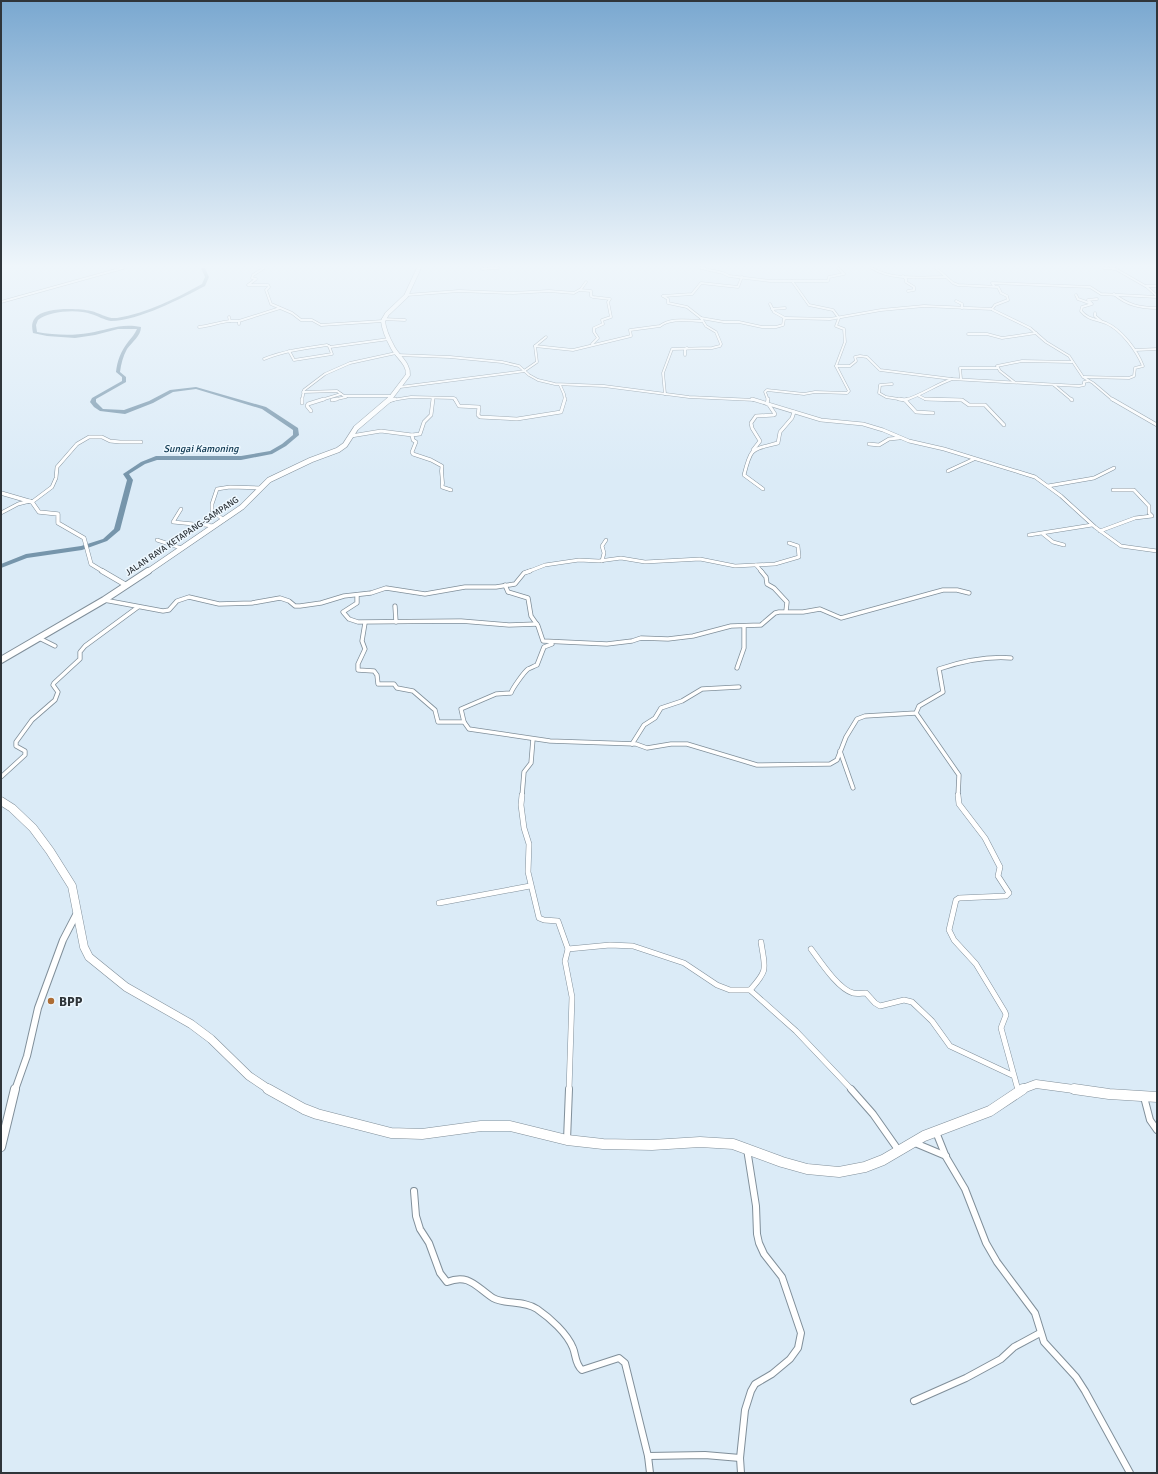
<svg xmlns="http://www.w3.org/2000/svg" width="1158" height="1474" font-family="Signika,sans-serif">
<rect width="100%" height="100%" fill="#dbebf7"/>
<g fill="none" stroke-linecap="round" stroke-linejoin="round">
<path fill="#7695ab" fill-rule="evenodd" d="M201,268H205L209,277L205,286C182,298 138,321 111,321C104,320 98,316 91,314C78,309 48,311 38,320L36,325L37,332C54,335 72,336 89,333C108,330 120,323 141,327C141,336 132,342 127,349C123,356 121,364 120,372L126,377V382L96,399V402L103,409L124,410L149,401L170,390L196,387L266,407L298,428L299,435L286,446L272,454L241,460H157L145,464L129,474L133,480L120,530L107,541L82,550L27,558L1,568V564L26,554L81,546L103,539L114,529L127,480L123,474L141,462L156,456H241L270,451L282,444L293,435V430L262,409L196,389L173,392L153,403L125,414L100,411L94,407L90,402L92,398L122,381V377L116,372C117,361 121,351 128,342C131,338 135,334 137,329H118L95,335L75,338L47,336L33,333C32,328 31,323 35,318C43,307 78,308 91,311C100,313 107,319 117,318C147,313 175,299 202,284L205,277Z"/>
<g stroke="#808f9a" stroke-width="3">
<g id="minor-far4">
<polyline points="264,268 253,275 252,278 256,279 248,285 268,285 269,287 266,290 271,304 292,313 301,320 312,320 321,325 383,321"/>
<polyline points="701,268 723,273 729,276 770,281 828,281 829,277 844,274 838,268"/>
<path d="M872,268C892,281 923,277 946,277"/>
<polyline points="936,268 953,283 958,285 998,287 1001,293 1007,296 1008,300 995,305 992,309 993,310 1030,328 1046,342 1069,356 1083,377 1093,383 1113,400"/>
<polyline points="1104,268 1115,269"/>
<polyline points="1114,268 1147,287 1157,296"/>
<polyline points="482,269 498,268"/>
<polyline points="903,276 906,279 906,282 914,287 914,290 908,291"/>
<polyline points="994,286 992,283 1090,287 1101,294 1157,297"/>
<polyline points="1146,286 1157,286"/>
<polyline points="580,290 591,291 591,296 593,297 610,299 608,302 611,317 602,320 603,324 594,328 594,332 598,338 592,344"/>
<path d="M1114,294C1127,305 1140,308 1157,308"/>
<polyline points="406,295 459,291 513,293 549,291 574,293 581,289 586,282"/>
<path d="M1076,295L1078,299L1092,304L1082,307L1081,311C1088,320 1096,319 1106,323C1122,330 1137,351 1143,366L1135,368L1134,376L1129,378L1084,377"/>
<polyline points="663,296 668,299 668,303 687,307 701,318 706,326 716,332 721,344 720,346 712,348 672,349 663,373 665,394"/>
<polyline points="663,296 692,294 701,283 738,287 742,277"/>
<polyline points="956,301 962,304 962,308"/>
<polyline points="1,302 123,268"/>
<polyline points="1091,303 1088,300 1097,299"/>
<polyline points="770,304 774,312 785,318"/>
<polyline points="772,309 785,308"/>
<polyline points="1095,313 1095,316 1101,321"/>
<polyline points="229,317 230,321 238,321"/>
<polyline points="701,318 724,322 739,322 762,327 776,327 783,325 784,319 786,318 830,319 881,310 924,306 992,309"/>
<polyline points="383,319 405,320"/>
<polyline points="239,324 239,321 280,308"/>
<path d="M199,327C210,326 219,322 230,321"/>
<polyline points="968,334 987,334 1002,338 1036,333"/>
<path d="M535,346L573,350L631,336L630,330L660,326C671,317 689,321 702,321"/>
<polyline points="1135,350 1157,349"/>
<polyline points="289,351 294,360 332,354 329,346"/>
<polyline points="397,355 450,357 502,362 519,366 529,375 538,380 555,384 604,386 689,397 755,400"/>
<polyline points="685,355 685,349 687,348"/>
<path d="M264,359C284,351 306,348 327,345L330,347L389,339"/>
<polyline points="836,366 850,366 856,361 855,357 860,356 867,357 880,370 952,379"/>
<polyline points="524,371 537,362 535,346 546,337"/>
<polyline points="961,379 960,368 998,368"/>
<polyline points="1014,382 1000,371 997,366 1022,361 1072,362"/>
<polyline points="892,384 880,385 879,393 886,397 905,400"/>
<polyline points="560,385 564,394 565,400"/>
<polyline points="1054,385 1072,400"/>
<polyline points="400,387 525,371"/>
<polyline points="303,392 337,391 344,396 392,396"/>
<polyline points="919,396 925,399 962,400"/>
<polyline points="302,400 304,390 325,374 350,363 396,353"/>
<polyline points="321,400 341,394"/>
<polyline points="332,400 346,397"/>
<polyline points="392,400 411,397 454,398 455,400"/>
<polyline points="433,400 433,398"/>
<polyline points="768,400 765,392 767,390 804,394 815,392 847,393 849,391 836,366 845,342 844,329 836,326 839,318 833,310 809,305 792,281"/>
<path d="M905,400C922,395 935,385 952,379L1079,386L1084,385V382L1088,381"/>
</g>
</g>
<g stroke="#808f9a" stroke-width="4">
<g id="minor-far3">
<polyline points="302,399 302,403"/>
<polyline points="455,399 459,406 479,407 478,415 480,417 517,419 561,412 565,399"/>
<polyline points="752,399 821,420 863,424 883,430 909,441 944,449 1035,477 1061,496 1095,527 1121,546 1157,551"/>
<polyline points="899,399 905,400"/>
<polyline points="908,399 905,400 916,412 933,413"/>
<polyline points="926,399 962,400 969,405 985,405 1004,425"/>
<polyline points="1071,399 1072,400"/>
<polyline points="1112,399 1157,425"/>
<polyline points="332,400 337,399"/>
<polyline points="389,401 395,399"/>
<polyline points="767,404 768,399"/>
<polyline points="311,411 307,406 308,404 324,399"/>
<polyline points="412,435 420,434 424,422 431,415 433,399"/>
<path d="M351,436L381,431L412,435L413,440L416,442L412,452L413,454L431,460L442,466C440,475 444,479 442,487L451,490"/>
<polyline points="869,444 879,445 889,439 899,438"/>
<polyline points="753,450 760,441 752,428 751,423 756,416 774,415 775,414 769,405"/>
<polyline points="948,471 974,459"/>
<polyline points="1048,486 1094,478 1114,468"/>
<path d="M763,489L744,475C751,447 751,450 778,443L780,432L792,418L794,412"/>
<polyline points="32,502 52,487 56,478 57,467 77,444 89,437 102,437 110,441 120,442 141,442"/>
<polyline points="181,509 173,522 214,526"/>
<polyline points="1,513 18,504 30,501"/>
<polyline points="224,520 212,511 212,504 217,489 230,487 260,488"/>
<polyline points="1100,531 1135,518 1152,516 1149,513 1149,506 1134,490 1113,490"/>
<polyline points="1043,534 1053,542 1064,545"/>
<polyline points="1029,535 1092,525"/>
<polyline points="157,540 181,548"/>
<polyline points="602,561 604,553 602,546 606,540"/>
<polyline points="756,565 762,572"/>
<polyline points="527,572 545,565 579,560 599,561 621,558 645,562 700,559 735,566 775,564 799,557 798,546 789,543"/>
</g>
</g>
<g stroke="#808f9a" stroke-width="5">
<g id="minor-far2">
<polyline points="761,571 766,577 767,584 774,588 787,602 786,611"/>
<polyline points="505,585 508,592 528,598 531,616 538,626 543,641 607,644 632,641 641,638 668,639 693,636 731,626 761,625 775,613 779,612 803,612 820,609 841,618 943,590 957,590 969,593"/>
<polyline points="357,595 357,603 343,612 349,619 358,622 461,621 509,625 537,624"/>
<polyline points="104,600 163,611 169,610 177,601 189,597 219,604 252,603 280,598 289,601 295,606 300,606 321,603 344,596 371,593 386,588 425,594 465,587 496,587 515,584 524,573 530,571"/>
<polyline points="395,606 396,622"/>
<path d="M365,623L362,641L365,649L358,664V670L374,671L377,675L378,684H394L397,688L413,691L435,710L438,722H464L469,729L550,741L636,744L647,748L671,744H687L757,765L830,764L837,760L846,737L857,719L865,716L916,713L919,706L943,692L939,669C963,661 986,656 1011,658"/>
<polyline points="39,638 55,646"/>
<polyline points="737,668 744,648 744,626"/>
<polyline points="916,713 959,775 958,796"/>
<path d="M464,722L461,709L496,694L511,693C512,689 524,672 528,669C531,668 534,666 537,665L544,647L552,644"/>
<polyline points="632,744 644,725 655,718 661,708 682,701 702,689 739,687"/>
<polyline points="840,751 853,788"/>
<polyline points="1,777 25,755 25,751 16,746 16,742 32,720 55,700 58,692 53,685 54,683 80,659 80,652 85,646 138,607"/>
<polyline points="522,796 524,772 531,763 533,739"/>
</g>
</g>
<g stroke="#808f9a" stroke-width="6">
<g id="minor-far1">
<polyline points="522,795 521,805 524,828 529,844 528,872 539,918 544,920 558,921 568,949 610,945 633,946 684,963 717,985 730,990 750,990 796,1031 852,1090"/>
<polyline points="958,795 959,804 985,838 1000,867 998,876 1009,893 1006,896 959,898 956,900 949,930 954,940 976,964 1005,1012 1006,1015 1001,1028 1018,1090"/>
<polyline points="439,903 530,886"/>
<polyline points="568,949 565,961 572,997 569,1090"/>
<path d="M811,949C820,961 838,989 853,993C857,994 862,993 866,993L875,1003L880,1006L904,1000L912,1002L932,1021L950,1046L1012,1075"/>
<path d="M750,990C769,969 765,969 761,942"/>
</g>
</g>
<g stroke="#808f9a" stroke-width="8">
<g id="minor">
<polyline points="851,1089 873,1114 899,1151"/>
<polyline points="1018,1089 1018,1091"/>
<polyline points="1144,1097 1150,1120 1157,1130"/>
<polyline points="936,1132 946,1157 965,1189 986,1243 997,1262 1035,1313 1044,1342 1076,1377 1085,1391 1130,1473"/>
<polyline points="567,1140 569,1089"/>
<polyline points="915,1143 946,1156"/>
<path d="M414,1191L416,1216L420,1229L429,1243L440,1273L447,1282C469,1273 476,1287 493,1298C506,1305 523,1300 537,1309C550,1318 567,1333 573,1348C576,1355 575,1364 582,1370L619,1358L625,1363L648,1456L650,1473"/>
<polyline points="914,1401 966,1378 1001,1359 1014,1347 1040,1333"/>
<polyline points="648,1456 705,1455 740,1458 745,1410 751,1391 755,1384 772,1374 790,1359 798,1348 801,1333 782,1277 764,1254 759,1243 757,1234 756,1206 747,1149"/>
<polyline points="740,1458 741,1473"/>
</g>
</g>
<g stroke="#808f9a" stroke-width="4.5">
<polyline id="tertiary-far3" points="1,493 32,502 39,512 58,514 58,523 84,538 91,564 104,572"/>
</g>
<g stroke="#808f9a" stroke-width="6">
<polyline id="tertiary-far2" points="102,571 126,585"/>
</g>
<g stroke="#808f9a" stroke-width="8">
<polyline id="tertiary-far1" points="15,1090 27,1056 38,1008 63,940 77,913"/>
</g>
<g stroke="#808f9a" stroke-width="10">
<polyline id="tertiary" points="1,1147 15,1089"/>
</g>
<g stroke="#808f9a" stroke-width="9">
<g id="secondary-far1">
<polyline points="1,801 12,808 33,828 50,851 72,886 84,947 89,957 126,987 191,1024 211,1039 249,1076 270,1090"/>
<polyline points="1020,1090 1036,1084 1081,1090"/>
</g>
</g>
<g stroke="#808f9a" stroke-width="11">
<g id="secondary">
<polyline points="268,1089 304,1109 317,1114 391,1133 422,1134 481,1126 510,1126 567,1140 603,1144 652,1145 700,1142 733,1144 782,1162 807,1169 839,1172 865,1167 883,1160 924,1136 990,1111 1023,1089"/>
<polyline points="1074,1089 1109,1094 1157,1097"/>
</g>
</g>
<g stroke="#808f9a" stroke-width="5">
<path id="primary-far2" d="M389,400L408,375C409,364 398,357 393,348C388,339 384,331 383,321L387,314L406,296L419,268"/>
</g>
<g stroke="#808f9a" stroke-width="6">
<polyline id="primary-far1" points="147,572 242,507 269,480 311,460 338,450 345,445 356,428 390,399"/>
</g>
<g stroke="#808f9a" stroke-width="8">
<polyline id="primary" points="1,660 104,600 148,571"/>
</g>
<use href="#minor-far4" stroke="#fff" stroke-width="2"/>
<use href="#minor-far3" stroke="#fff" stroke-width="3"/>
<use href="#minor-far2" stroke="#fff" stroke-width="3.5"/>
<use href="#minor-far1" stroke="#fff" stroke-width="5"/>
<use href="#minor" stroke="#fff" stroke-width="6"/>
<use href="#tertiary-far3" stroke="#fff" stroke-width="3.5"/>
<use href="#tertiary-far2" stroke="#fff" stroke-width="4.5"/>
<use href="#tertiary-far1" stroke="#fff" stroke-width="6"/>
<use href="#tertiary" stroke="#fff" stroke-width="8"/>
<use href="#secondary-far1" stroke="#fff" stroke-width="8"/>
<use href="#secondary" stroke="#fff" stroke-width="10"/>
<use href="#primary-far2" stroke="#fff" stroke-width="4"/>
<use href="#primary-far1" stroke="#fff" stroke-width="5"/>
<use href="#primary" stroke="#fff" stroke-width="6"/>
</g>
<linearGradient id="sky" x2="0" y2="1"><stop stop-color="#7aa8d0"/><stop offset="0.56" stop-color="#eff6fb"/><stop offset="1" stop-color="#eff6fb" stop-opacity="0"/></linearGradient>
<rect width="1158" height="475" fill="url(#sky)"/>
<circle fill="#ad6d35" stroke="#eef8ff" stroke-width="1.5" cx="51" cy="1001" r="4"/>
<g text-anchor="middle" stroke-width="3" stroke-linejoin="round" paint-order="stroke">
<g font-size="9" fill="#2f353a" stroke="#eef8ff">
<text transform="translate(182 536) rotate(-34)" y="3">JALAN RAYA KETAPANG-SAMPANG</text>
</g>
<g font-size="10" font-style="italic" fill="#0a344d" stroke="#eef8ff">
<text x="201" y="452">Sungai Kamoning</text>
</g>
<g font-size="13" font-weight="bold" fill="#2f353a" stroke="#eef8ff" text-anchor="start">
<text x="59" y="1006">BPP</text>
</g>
</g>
<rect width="1158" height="1474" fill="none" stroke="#2f353a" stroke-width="4"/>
</svg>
